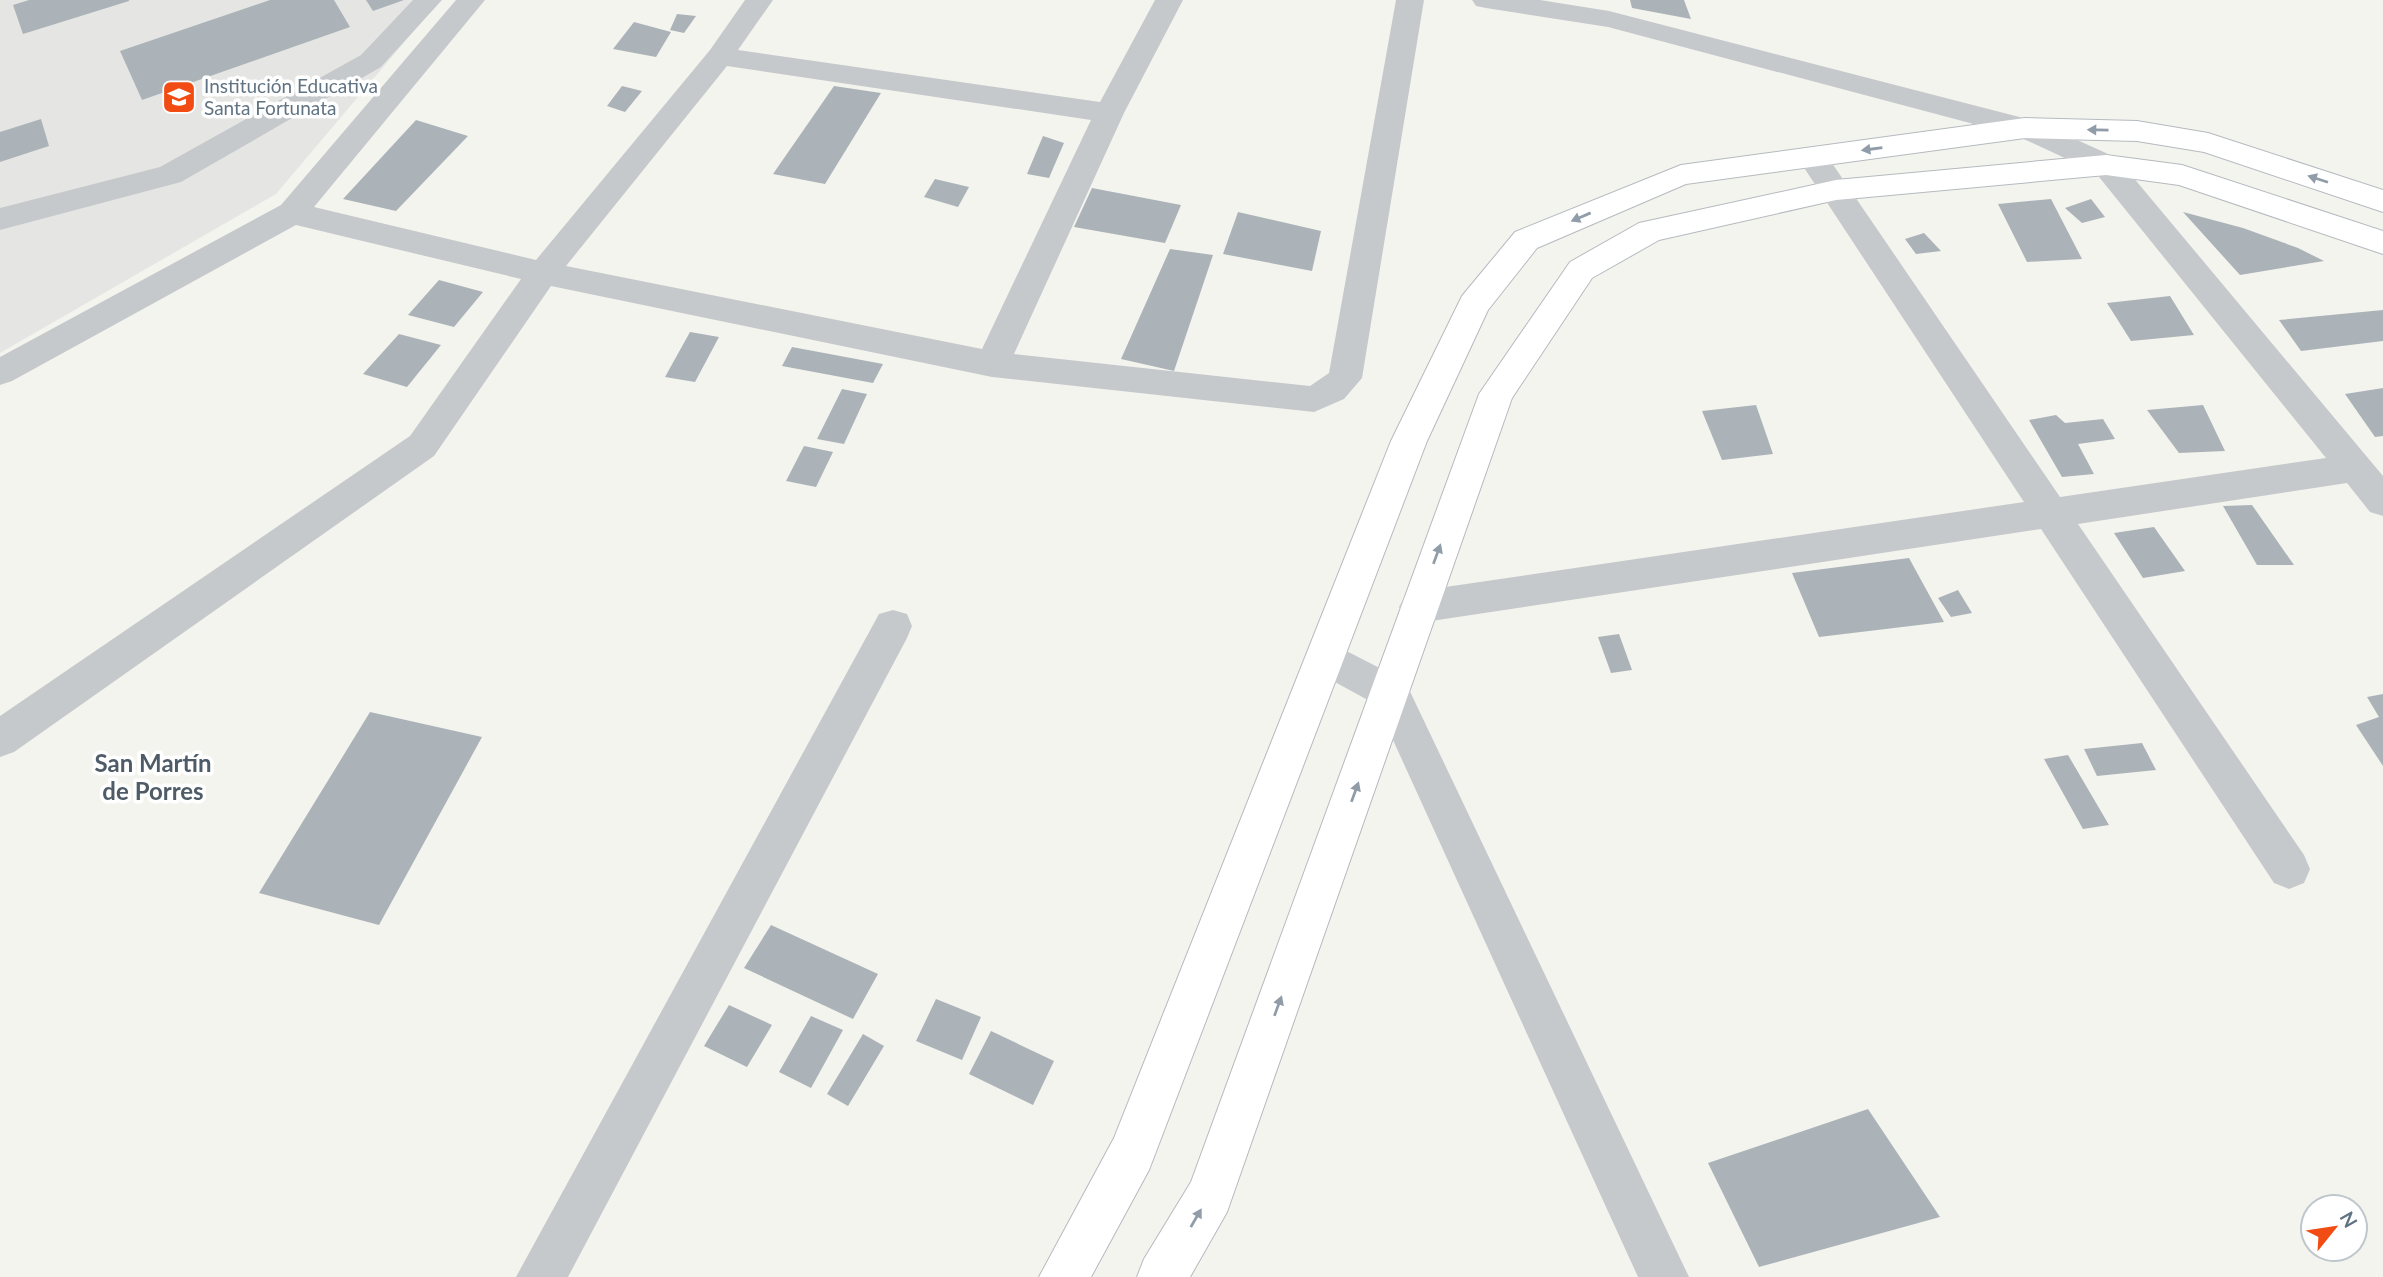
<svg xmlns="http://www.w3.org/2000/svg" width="2383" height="1277" font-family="Lato,sans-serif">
<rect width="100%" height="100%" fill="#f4f4ef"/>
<polygon fill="#e5e6e3" points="0,0 440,0 276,194 0,353"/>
<g fill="#abb3b8">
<polygon points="29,0 129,0 129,1 23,34 13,5"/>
<polygon points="270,0 334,0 350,27 142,100 120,51"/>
<polygon points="366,0 404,0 373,11"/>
<polygon points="1630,0 1684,0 1691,19 1632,8"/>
<polygon points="677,14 696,16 684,33 670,30"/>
<polygon points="634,22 671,32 656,57 613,49"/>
<polygon points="622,86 642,91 625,112 607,106"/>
<polygon points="834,86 881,93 825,184 773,174"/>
<polygon points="41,119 49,146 0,162 0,132"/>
<polygon points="416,120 468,136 396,211 343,199"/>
<polygon points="1043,136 1064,143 1049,178 1027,174"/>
<polygon points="935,179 969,187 958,207 924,197"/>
<polygon points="1092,188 1181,205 1165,243 1074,227"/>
<polygon points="2051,199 2082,259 2027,262 1998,204"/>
<polygon points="2091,199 2105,217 2082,223 2065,208"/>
<polygon points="1238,212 1321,231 1312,271 1223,254"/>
<polygon points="2183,212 2243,228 2298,248 2324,261 2240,275"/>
<polygon points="1924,233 1941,251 1916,254 1905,239"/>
<polygon points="1170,249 1213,255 1174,371 1121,359"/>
<polygon points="439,280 483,292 454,327 408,315"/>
<polygon points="2170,296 2194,335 2131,341 2107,303"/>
<polygon points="2383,310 2383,341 2301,351 2279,320"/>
<polygon points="690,332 719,337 695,382 665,377"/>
<polygon points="399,334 441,345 407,387 363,374"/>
<polygon points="792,347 883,364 873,383 782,366"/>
<polygon points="2383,388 2383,436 2375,437 2345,394"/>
<polygon points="842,389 867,394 844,444 817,439"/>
<polygon points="1756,405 1773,454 1722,460 1702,411"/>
<polygon points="2203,405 2225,451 2179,453 2147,410"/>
<polygon points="2056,415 2065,423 2103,419 2115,439 2078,444 2094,474 2062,477 2029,420"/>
<polygon points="804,446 833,452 816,487 786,481"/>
<polygon points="2252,505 2294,565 2257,565 2223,506"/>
<polygon points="2154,527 2185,571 2143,578 2114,533"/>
<polygon points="1909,558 1944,622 1819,637 1792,573"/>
<polygon points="1958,590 1972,613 1951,617 1938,598"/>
<polygon points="1619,634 1632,670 1611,673 1598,637"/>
<polygon points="2383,694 2383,766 2356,725 2379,717 2367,697"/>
<polygon points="370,712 482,737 379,925 259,893"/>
<polygon points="2142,743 2156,770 2097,776 2084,749"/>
<polygon points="2068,755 2109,825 2083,829 2044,759"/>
<polygon points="771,925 878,974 853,1019 744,968"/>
<polygon points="936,999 981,1017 962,1060 916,1041"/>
<polygon points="729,1005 772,1025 747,1067 704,1046"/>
<polygon points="811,1016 843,1030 811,1088 779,1072"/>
<polygon points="991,1031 1054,1061 1033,1105 969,1074"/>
<polygon points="863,1034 884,1046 848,1106 827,1094"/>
<polygon points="1868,1109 1940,1217 1759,1267 1708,1163"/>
</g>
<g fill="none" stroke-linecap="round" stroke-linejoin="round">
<g stroke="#b5babf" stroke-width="2">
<g id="secondary">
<polygon points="2025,118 2137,121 2208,133 2383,190 2383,212 2204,152 2137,141 2025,138 1686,184 1537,248 1488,310 1427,441 1149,1170 1091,1277 1039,1277 1114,1138 1391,441 1462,296 1515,232 1681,165"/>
<polygon points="2106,155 2182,165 2383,231 2383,254 2179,185 2106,175 1836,200 1659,240 1592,278 1512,398 1227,1212 1190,1277 1137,1277 1144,1259 1191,1182 1479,394 1570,262 1639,223 1836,180"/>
</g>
</g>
<g fill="#c6c9cc" fill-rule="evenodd">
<polygon points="413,0 442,0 381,67 181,182 0,230 0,208 160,167 361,55"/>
<path d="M456,0H485L314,207L536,260L710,50L745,0H773L738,50L1100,102L1155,0H1183L1124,113L1014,354L1310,386L1329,373L1396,0H1424L1362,378L1344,399L1314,412L992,377L551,286L434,456L14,752L0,757V716L410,436L521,279L296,225L12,381L0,385V357L281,205ZM727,66L1091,120L982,349L566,266Z"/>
<polygon points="1472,0 1540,0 1609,11 2035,121 2117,158 2383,476 2383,516 2370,512 2347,483 2078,524 2304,855 2310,869 2304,883 2289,889 2274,883 2041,529 1418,623 1405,618 1399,607 1405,596 1418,591 2024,502 1797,157 1801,150 1812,147 1823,150 2060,497 2326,458 2095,172 2015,135 1608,27 1486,8 1476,6"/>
<polygon points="893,610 907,614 912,626 907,638 568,1277 516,1277 879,614"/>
<polygon points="1325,640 1405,681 1689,1277 1638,1277 1377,705 1311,669 1306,657 1311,645"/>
</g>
<use href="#secondary" fill="#fff" fill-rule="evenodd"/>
</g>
<defs><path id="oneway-solid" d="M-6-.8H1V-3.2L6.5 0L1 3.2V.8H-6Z" transform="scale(1.75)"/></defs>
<g fill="#909da8">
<use href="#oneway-solid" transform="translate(2098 130) rotate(-179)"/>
<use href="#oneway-solid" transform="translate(1872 149) rotate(172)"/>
<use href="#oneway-solid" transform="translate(2318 179) rotate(-162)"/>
<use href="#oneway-solid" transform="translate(1581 217) rotate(157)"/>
<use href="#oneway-solid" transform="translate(1437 554) rotate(-70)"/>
<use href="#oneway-solid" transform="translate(1355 792) rotate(-70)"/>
<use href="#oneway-solid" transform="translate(1278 1006) rotate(-70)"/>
<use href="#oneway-solid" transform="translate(1196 1218) rotate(-60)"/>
</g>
<defs>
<g id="school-square" transform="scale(1.75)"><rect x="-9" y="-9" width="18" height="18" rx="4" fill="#f14c13" stroke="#fff"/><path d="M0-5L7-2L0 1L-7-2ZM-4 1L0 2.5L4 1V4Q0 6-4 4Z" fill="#fff"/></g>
</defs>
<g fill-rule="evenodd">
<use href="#school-square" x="179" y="97"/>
</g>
<g text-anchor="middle" stroke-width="7" stroke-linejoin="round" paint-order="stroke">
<g font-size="19" fill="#607383" stroke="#fff" text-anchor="start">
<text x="204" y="93">Institución Educativa<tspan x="204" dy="22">Santa Fortunata</tspan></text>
</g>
<g font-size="24" font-weight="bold" fill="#4f5c68" stroke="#fff">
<text x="153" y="772">San Martín<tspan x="153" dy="28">de Porres</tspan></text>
</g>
</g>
<g transform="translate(2334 1228) rotate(60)"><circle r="33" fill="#ffffff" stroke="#bfc7cd" stroke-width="2"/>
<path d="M0-5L12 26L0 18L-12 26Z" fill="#f14c13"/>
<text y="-10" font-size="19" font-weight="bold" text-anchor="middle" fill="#607383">N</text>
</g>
</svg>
